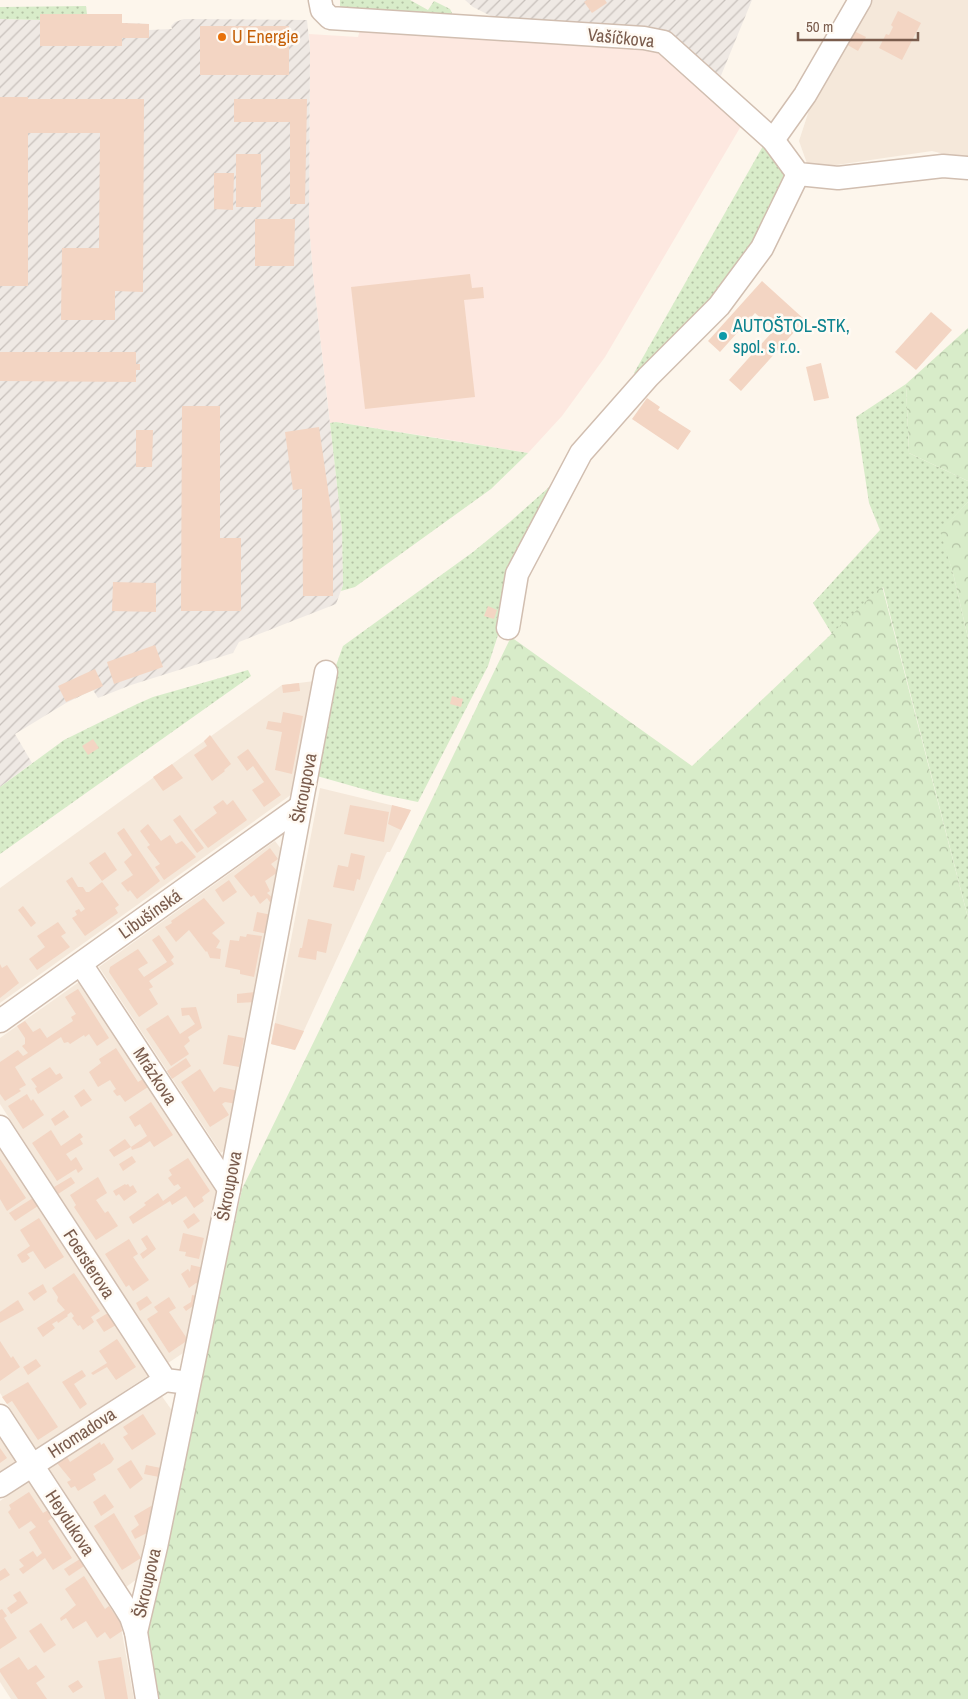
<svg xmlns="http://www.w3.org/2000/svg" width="968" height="1699" font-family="'Archivo Narrow',sans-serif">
<defs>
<pattern id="industrial-furrows" width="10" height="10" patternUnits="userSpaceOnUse" patternTransform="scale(1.25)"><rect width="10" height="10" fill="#efe9e4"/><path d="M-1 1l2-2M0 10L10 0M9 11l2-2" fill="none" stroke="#c7c0bb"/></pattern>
<pattern id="green-dots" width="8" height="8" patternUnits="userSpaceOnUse" patternTransform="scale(1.25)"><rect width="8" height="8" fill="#d8ecc9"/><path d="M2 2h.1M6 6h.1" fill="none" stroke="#b4c2a5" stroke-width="1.8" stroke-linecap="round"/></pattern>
<pattern id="forest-crowns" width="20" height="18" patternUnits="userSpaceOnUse" patternTransform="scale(1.25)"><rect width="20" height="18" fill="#d8ecc9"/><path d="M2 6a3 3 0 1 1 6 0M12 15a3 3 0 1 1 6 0" fill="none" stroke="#b4c2a5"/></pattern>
</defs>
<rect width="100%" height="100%" fill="#fdf6ec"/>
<g fill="#f5e8da">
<polygon points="869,0 968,0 968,160 932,151 809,169 799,141 816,89"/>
<polygon points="315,681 295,792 0,1003 0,888 282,685"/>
<polygon points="320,788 411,810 390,852 387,852 375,876 295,1050 271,1044"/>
<polygon points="275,841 284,853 229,1147 221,1153 99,967"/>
<polygon points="79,982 220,1195 186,1351 168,1363 0,1104 0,1038"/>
<polygon points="0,1149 149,1375 36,1449 0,1393"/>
<polygon points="161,1395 173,1412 137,1579 126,1587 49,1468"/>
<polygon points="0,1437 16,1462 0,1472"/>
<polygon points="29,1481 120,1622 134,1699 11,1699 0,1682 0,1501"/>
</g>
<polygon fill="#fde8e0" points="360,30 661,49 741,126 605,357 562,416 528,453 451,440 336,422 330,423 313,276 309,224 310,49 309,34 358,37"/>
<g fill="url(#industrial-furrows)">
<polygon points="465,0 752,0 720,78 648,30 493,17 473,7"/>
<polygon points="40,14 122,14 122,23 149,24 149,30 172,29 171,26 175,22 184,19 307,20 310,49 309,224 313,276 342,529 343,585 336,604 239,642 233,653 131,685 98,698 93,690 66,703 15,734 32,763 0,787 0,19 40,20"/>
</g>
<g fill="url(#green-dots)">
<polygon points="340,0 410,0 428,10 434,1 450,9 452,13 451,16 342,9 340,6"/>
<polygon points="86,6 87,14 40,14 40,20 0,19 0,7"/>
<polygon points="763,146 788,173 780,201 714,302 639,376 634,373"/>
<polygon points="906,384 909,453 968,481 968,502 941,531 954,577 968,638 968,918 883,587 832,634 813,603 880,530 869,503 856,417"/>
<polygon points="336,422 528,453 491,489 355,587 341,591 343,585 342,529 330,423"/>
<polygon points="566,472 502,601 498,635 488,666 418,802 384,795 310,774 330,682 343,646 473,552 511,521"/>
<polygon points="248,670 251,676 0,854 0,787 64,740 137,704 153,697"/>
</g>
<g fill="url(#forest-crowns)">
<polygon points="968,328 968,481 909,453 906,384"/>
<polygon points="968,502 968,638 954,577 940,531"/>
<polygon points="882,586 968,918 968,1699 159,1699 147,1629 242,1189 511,637 692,766"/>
</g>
<g fill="#f3d5c3">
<polygon points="587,0 605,0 607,3 592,13 584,2"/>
<polygon points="898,11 921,23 902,60 879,48 886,34 889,35 893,27 891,25"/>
<polygon points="40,14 122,14 122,23 149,24 149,38 122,38 122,46 40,46"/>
<rect x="200" y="26" width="89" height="49"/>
<polygon points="852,30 866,37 858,51 844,43"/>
<polygon points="0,97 28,97 28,99 144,99 143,292 115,291 115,320 61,320 62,248 99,248 100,133 28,133 28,286 0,286"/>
<polygon points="234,99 307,99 305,204 290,204 290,122 234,122"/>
<rect x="236" y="154" width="25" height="53"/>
<polygon points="214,173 234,173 233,210 214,209"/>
<polygon points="255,219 295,219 294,266 255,266"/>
<polygon points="470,274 472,288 483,287 484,298 464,300 475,397 365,409 351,287"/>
<polygon points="762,281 805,320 741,391 729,380 774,330 755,313 720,352 708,341"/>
<polygon points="931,312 952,330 916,370 895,352"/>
<polygon points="0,352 136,352 136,364 140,364 140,370 136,370 136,382 0,381"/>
<polygon points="821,363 829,398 814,401 806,367"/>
<polygon points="647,398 660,407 658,410 691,431 678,450 632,419"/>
<polygon points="182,406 220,406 220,538 241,538 241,611 181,611"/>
<polygon points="319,427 333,524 333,596 303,596 302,489 293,490 285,432"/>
<polygon points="136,430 153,430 152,467 136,467"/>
<polygon points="113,582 156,583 156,612 112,611"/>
<polygon points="488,606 497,610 494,619 484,616"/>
<polygon points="155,645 163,667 114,684 107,662"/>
<polygon points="95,669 103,686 66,702 58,686"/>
<polygon points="299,683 300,691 283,693 282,685"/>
<polygon points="452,696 463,699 461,707 450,704"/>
<polygon points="283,712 303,716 292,774 275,770 282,732 266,729 268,721 281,723"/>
<polygon points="210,735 231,764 224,770 225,771 212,781 194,755 207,746 204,741"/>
<polygon points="93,739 99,748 88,755 82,746"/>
<polygon points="248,749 281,795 264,807 252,790 264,782 253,766 247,771 237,757"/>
<polygon points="172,764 183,778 163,791 153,777"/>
<polygon points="223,800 227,805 233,800 247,820 208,848 194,830 217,813 213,807"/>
<polygon points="350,805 389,812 384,842 344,834"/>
<polygon points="392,805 411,810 401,830 388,824"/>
<polygon points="180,815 204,848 197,853 173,820"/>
<polygon points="148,824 161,841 170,835 176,844 182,841 196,857 164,880 155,867 160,864 147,847 150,845 140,831"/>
<polygon points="124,828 160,881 137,899 130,890 128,892 121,883 133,875 124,862 132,855 117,833"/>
<polygon points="270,848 278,859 271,864 278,872 265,881 270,891 267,893 275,900 274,908 267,898 260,904 254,895 251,897 234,876"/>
<polygon points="105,852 117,870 102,881 89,863"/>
<polygon points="351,853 365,856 360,880 357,879 354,891 333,887 338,865 348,867"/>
<polygon points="72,877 78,887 83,887 86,892 89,892 102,882 119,905 115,908 118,913 85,936 72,918 77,915 75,911 79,909 81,912 85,909 66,881"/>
<polygon points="229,880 237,892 223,902 215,890"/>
<polygon points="204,898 225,923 212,933 220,941 216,948 221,949 220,959 210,958 207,951 206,952 189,930 176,942 165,927 172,923 171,921"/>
<polygon points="23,906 36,923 31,927 18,910"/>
<polygon points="257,912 272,915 268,934 253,931"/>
<polygon points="308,919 332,924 326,953 317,951 316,960 298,957 300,948 302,948"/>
<polygon points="58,922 66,933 61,936 70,947 37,970 29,959 45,947 37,936"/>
<polygon points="247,934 262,936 254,977 240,974 240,970 225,967 230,940 239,941 240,936 246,937"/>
<polygon points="159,935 174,957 171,960 174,964 149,981 153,987 149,989 158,1004 139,1017 109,972 110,967 138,949 148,963 138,969 144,977 167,962 152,940"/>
<polygon points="0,964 2,968 7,965 19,983 0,998"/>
<polygon points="78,989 109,1038 97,1046 89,1034 85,1037 84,1035 70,1044 68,1042 64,1043 61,1037 15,1067 26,1085 19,1089 21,1091 5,1101 0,1094 0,1062 18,1050 23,1056 28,1053 22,1046 25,1044 25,1038 17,1026 25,1021 33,1032 40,1028 47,1038 73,1021 71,1017 76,1014 65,997"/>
<polygon points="255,992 256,1002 237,1003 237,994"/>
<polygon points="196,1007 202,1028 188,1037 190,1041 184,1046 189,1054 171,1066 146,1029 168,1015 180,1034 195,1024 189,1015 182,1016 181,1008"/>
<polygon points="275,1023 304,1031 295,1050 271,1044"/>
<polygon points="228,1035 244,1038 239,1067 223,1064"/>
<polygon points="116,1048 138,1082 143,1079 148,1087 125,1102 120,1095 117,1096 113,1091 116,1089 110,1080 98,1087 89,1072 101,1063 99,1059"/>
<polygon points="186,1058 191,1066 172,1079 167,1071"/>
<polygon points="50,1067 56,1075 60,1073 63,1078 38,1094 35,1088 37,1087 31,1079"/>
<polygon points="200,1069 214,1092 220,1087 239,1091 237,1104 225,1102 222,1104 229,1115 210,1127 181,1082"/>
<polygon points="84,1089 92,1100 81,1107 74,1096"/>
<polygon points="27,1094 31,1101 33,1099 44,1115 23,1129 8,1106"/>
<polygon points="151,1102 173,1135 154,1147 150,1141 141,1147 132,1150 131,1147 147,1136 140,1124 135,1127 129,1117"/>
<polygon points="64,1110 69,1117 55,1126 51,1119"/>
<polygon points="51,1130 61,1146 80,1133 83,1137 80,1139 83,1144 66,1154 71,1161 76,1157 83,1169 78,1173 76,1169 57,1181 32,1143"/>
<polygon points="125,1139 131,1147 114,1157 109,1150"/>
<polygon points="132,1156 136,1162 123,1171 119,1164"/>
<polygon points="188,1158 210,1191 202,1197 204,1201 194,1208 186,1196 172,1205 170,1201 133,1224 129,1217 146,1205 144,1203 158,1193 163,1201 181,1188 178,1184 174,1186 168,1178 172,1175 169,1170"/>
<polygon points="0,1159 26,1198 7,1211 0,1199"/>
<polygon points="71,1177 75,1183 58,1194 54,1187"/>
<polygon points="98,1177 107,1193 96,1200 105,1213 108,1211 118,1226 96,1240 74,1207 76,1205 70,1195"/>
<polygon points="125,1184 126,1185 128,1184 130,1187 133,1185 137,1192 124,1201 119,1194 116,1196 113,1191"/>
<polygon points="33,1198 38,1206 15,1221 9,1213"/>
<polygon points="194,1213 200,1221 188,1229 183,1221"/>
<polygon points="39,1218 64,1257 45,1269 33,1251 27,1254 30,1258 25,1262 22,1263 17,1255 30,1246 20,1230"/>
<polygon points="183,1233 204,1238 199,1259 185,1256 186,1252 179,1251"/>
<polygon points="147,1235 156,1249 143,1259 140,1254 147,1249 141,1239"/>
<polygon points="129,1239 138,1254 133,1257 149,1280 133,1291 129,1285 126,1287 105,1254"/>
<polygon points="191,1265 204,1268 200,1286 196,1283 189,1288 181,1274 188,1269 190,1272"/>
<polygon points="74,1273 100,1311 91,1317 94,1322 83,1330 80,1325 78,1326 72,1318 74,1316 71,1312 67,1315 68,1316 58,1323 57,1321 52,1324 55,1328 43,1337 37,1328 65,1310 57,1301 58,1297 52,1288"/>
<polygon points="43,1284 47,1292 34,1301 28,1293"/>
<polygon points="192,1295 197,1296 196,1304 186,1311 183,1307 191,1302"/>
<polygon points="147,1296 152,1303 140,1311 136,1303"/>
<polygon points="169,1297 176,1308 169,1312 188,1340 169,1353 147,1319 158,1312 154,1307"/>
<polygon points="18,1300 24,1310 0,1323 0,1312"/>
<polygon points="108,1313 116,1325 104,1332 96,1320"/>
<polygon points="117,1339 136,1367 116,1380 107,1367 93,1375 91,1373 107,1363 99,1351"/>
<polygon points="0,1341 11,1358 13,1356 20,1367 0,1381"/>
<polygon points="36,1359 41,1366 28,1375 23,1367"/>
<polygon points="82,1370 86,1376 74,1384 87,1404 80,1409 62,1382"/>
<polygon points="28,1382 58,1427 38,1440 12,1401 7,1404 2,1397"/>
<polygon points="143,1414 156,1434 132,1450 123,1437 128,1434 123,1427"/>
<polygon points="100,1442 101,1445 104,1443 114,1459 111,1463 93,1474 96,1480 78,1491 75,1486 71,1488 67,1482 71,1480 57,1463 67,1457 70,1462"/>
<polygon points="0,1448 7,1458 0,1463"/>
<polygon points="131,1460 143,1479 130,1489 117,1469"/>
<polygon points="146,1465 161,1468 159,1477 144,1474"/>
<polygon points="29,1492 43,1513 48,1510 53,1517 48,1521 72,1558 53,1570 45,1558 23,1574 19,1569 24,1566 19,1560 33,1551 37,1557 42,1553 29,1532 36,1527 31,1521 19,1529 8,1512 11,1509 9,1505"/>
<polygon points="105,1494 114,1507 101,1516 93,1502"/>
<polygon points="151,1506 152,1507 147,1533 135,1539 131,1531 139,1525 134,1516"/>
<polygon points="114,1513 141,1558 122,1570 94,1526"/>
<polygon points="80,1559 84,1566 69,1576 64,1569"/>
<polygon points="5,1568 10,1575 0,1581 0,1571"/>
<polygon points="84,1576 105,1609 109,1606 120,1622 122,1631 110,1639 105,1632 97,1638 86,1621 73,1629 66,1618 61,1621 60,1618 76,1605 65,1589"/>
<polygon points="20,1591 28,1603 11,1614 7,1608 17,1601 13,1595"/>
<polygon points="2,1609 7,1616 4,1618 17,1638 0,1649 0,1610"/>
<polygon points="41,1623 56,1645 44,1653 29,1631"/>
<polygon points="19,1657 28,1670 36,1665 45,1677 36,1683 47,1699 18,1699 0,1672 0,1669"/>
<polygon points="121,1657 128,1699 105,1699 98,1661"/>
<polygon points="78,1680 83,1687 73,1693 68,1686"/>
</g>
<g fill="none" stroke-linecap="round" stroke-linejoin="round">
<g stroke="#d1beb0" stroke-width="25">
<g id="minor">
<polyline points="320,0 322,10 330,18 644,38 664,42 773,140 798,174 838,178 943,166 968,168"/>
<polyline points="773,140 805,95 860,0"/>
<polyline points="508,628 517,574 581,453 648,377 719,306 762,248 798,174"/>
<polyline points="81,964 229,1189"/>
<polyline points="0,1021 300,807"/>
<polyline points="0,1127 165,1380 189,1383"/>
<polyline points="0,1416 123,1604 131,1617 136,1632"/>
<polyline points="0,1486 165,1380"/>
<polyline points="147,1699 136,1632 156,1547 229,1189 326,672"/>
</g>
</g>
<use href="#minor" stroke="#fff" stroke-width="22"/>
</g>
<circle fill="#e8710a" stroke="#fffaf3" stroke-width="2" cx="222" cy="37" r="5"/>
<circle fill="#0f9aa8" stroke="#fffaf3" stroke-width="2" cx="723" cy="336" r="5"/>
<g text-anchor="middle" stroke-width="5" stroke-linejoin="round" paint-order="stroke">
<g font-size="18" fill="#c56008" stroke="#fffaf3" text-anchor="start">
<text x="232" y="43">U Energie</text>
</g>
<g font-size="18" fill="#7a5c4d" stroke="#fffaf3">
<text transform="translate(621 38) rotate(6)" y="6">Vašíčkova</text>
<text transform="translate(304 788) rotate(-79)" y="6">Škroupova</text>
<text transform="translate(150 914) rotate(-35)" y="6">Libušínská</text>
<text transform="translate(155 1076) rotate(57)" y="6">Mrázkova</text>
<text transform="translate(229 1186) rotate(-79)" y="6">Škroupova</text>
<text transform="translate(89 1264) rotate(57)" y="6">Foersterova</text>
<text transform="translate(82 1433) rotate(-33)" y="6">Hromadova</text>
<text transform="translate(70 1523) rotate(57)" y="6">Heydukova</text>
<text transform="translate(147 1583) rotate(-77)" y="6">Škroupova</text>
</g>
<g font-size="18" fill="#0d838f" stroke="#fffaf3" text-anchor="start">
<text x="733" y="332">AUTOŠTOL-STK,<tspan x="733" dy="21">spol. s r.o.</tspan></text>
</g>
</g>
<path d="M798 32v8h120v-8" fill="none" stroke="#7a5c4d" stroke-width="2.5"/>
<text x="806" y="32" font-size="15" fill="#7a5c4d" stroke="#fffaf3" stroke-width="4" paint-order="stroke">50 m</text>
</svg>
